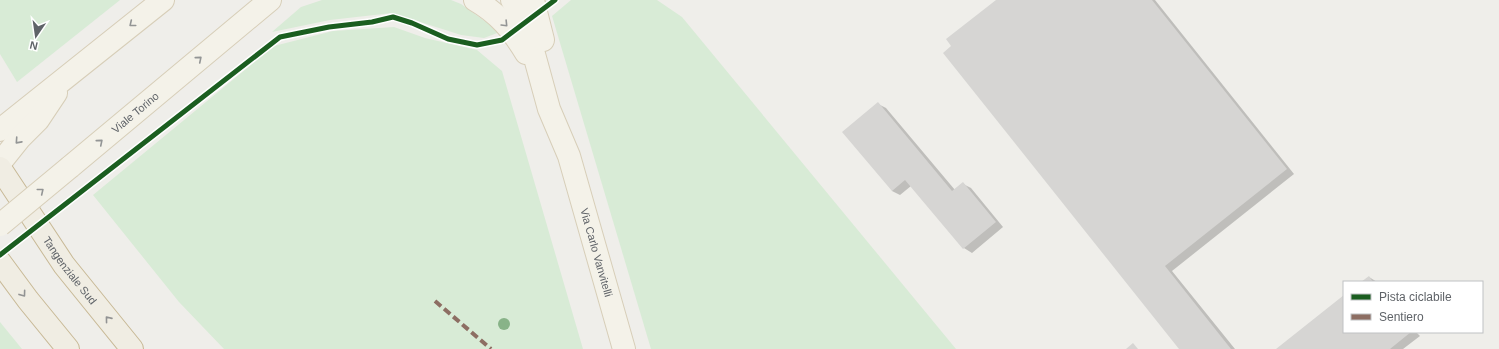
<svg xmlns="http://www.w3.org/2000/svg" width="1499" height="349" font-family="Arial,sans-serif">
<rect width="100%" height="100%" fill="#efeeea"/>
<g fill="#d8ebd6">
<polygon points="0,0 120,0 17,82 0,54"/>
<polygon points="322,0 451,0 461,4 500,32 484,38 461,35 392,13 330,20 272,32 301,7"/>
<polygon points="571,0 657,0 682,17 956,349 651,349 552,16"/>
<polygon points="394,27 425,38 477,50 502,71 583,349 224,349 179,302 93,195 274,46 333,31"/>
<polygon points="0,322 22,349 0,349"/>
</g>
<g fill="#0003">
<polygon points="997,0 1155,0 1294,174 1172,271 1235,349 1180,349"/>
<polygon points="878,104 886,108 955,190 963,184 971,188 1003,227 972,253 964,248 911,186 900,195 892,191"/>
<polygon points="1369,277 1377,282 1362,282"/>
<polygon points="1344,296 1344,332 1416,332 1420,336 1403,349 1278,349"/>
</g>
<g fill="#d6d5d3">
<polygon points="996,0 1152,0 1287,169 1165,266 1231,349 1179,349 943,53 951,46 946,39"/>
<polygon points="878,102 952,191 963,182 996,222 963,249 905,180 892,191 842,132"/>
<polygon points="1369,276 1373,282 1361,282"/>
<polygon points="1344,295 1344,332 1411,332 1390,349 1276,349"/>
<polygon points="1133,343 1138,349 1126,349"/>
</g>
<g fill="none" stroke-linecap="round" stroke-linejoin="round">
<g stroke="#d7ceb8" stroke-width="24">
<g id="primary">
<path d="M475,0C499,14 512,30 526,53"/>
<path id="s1" d="M512,0L523,20L529,36L549,109L569,156L624,349"/>
<polyline points="533,0 543,40"/>
<polyline points="0,130 163,0"/>
<polyline points="0,163 20,138 38,120 56,93"/>
<path id="s2" d="M70,167L270,0"/>
</g>
</g>
<g stroke="#c8b996" stroke-width="24">
<g id="motorway">
<path id="s3" d="M0,168L64,265L132,349"/>
<polyline points="0,262 28,300 68,349"/>
</g>
</g>
<use href="#primary" stroke="#f4f2e9" stroke-width="22"/>
<use href="#motorway" stroke="#f0ede3" stroke-width="22"/>
<g stroke="#d7ceb8" stroke-width="24" stroke-linecap="butt">
<polyline id="primary-bridge" points="0,225 70,167"/>
</g>
<use href="#primary-bridge" stroke="#f4f2e9" stroke-width="22"/>
<polyline stroke="#8d6e63" stroke-width="4" stroke-dasharray="8 4" stroke-linecap="butt" points="435,301 491,349"/>
<g stroke="#fff" stroke-width="8">
<polyline id="cycleway" points="0,255 280,37 329,27 372,22 393,17 412,23 448,39 477,45 502,40 555,0"/>
</g>
<use href="#cycleway" stroke="#1b5e20" stroke-width="5"/>
</g>
<circle fill="#88b388" cx="504" cy="324" r="6"/>
<defs><path id="oneway-chevron" d="M-2-3.5L2.5 0L-2 3.5" fill="none" stroke-width="1.6" stroke-linecap="round" stroke-linejoin="round"/></defs>
<g stroke="#939595">
<use href="#oneway-chevron" transform="translate(132 24) rotate(141)"/>
<use href="#oneway-chevron" transform="translate(505 24) rotate(46)"/>
<use href="#oneway-chevron" transform="translate(199 59) rotate(-40)"/>
<use href="#oneway-chevron" transform="translate(18 141) rotate(132)"/>
<use href="#oneway-chevron" transform="translate(100 142) rotate(-40)"/>
<use href="#oneway-chevron" transform="translate(41 191) rotate(-39)"/>
</g>
<g stroke="#929393">
<use href="#oneway-chevron" transform="translate(23 294) rotate(54)"/>
<use href="#oneway-chevron" transform="translate(108 319) rotate(-129)"/>
</g>
<g text-anchor="middle" stroke-width="3.5" stroke-linejoin="round" paint-order="stroke">
<g font-size="11" fill="#5f6368" stroke="#fff">
<text dy="4" stroke="none"><textPath href="#s2" startOffset="85">Viale Torino</textPath></text>
<text dy="4" stroke="none"><textPath href="#s1" startOffset="267">Via Carlo Vanvitelli</textPath></text>
<text dy="4" stroke="none"><textPath href="#s3" startOffset="124">Tangenziale Sud</textPath></text>
</g>
</g>
<rect x="1343" y="281" width="140" height="52" fill="#ffffff" stroke="#bfc1c3"/>
<rect x="1351" y="294" width="20" height="6" fill="#1b5e20" stroke="#bfc1c3"/>
<text x="1379" y="301" font-size="12" fill="#5f6368">Pista ciclabile</text>
<rect x="1351" y="314" width="20" height="6" fill="#8d6e63" stroke="#bfc1c3"/>
<text x="1379" y="321" font-size="12" fill="#5f6368">Sentiero</text>
<g transform="translate(36 36) rotate(193)" stroke="#ffffff" stroke-width="3" paint-order="stroke">
<path d="M0-3L7 15L0 10L-7 15Z" fill="#5f6368"/>
<text y="-6" font-size="11" font-weight="bold" text-anchor="middle" fill="#5f6368">N</text>
</g>
</svg>
